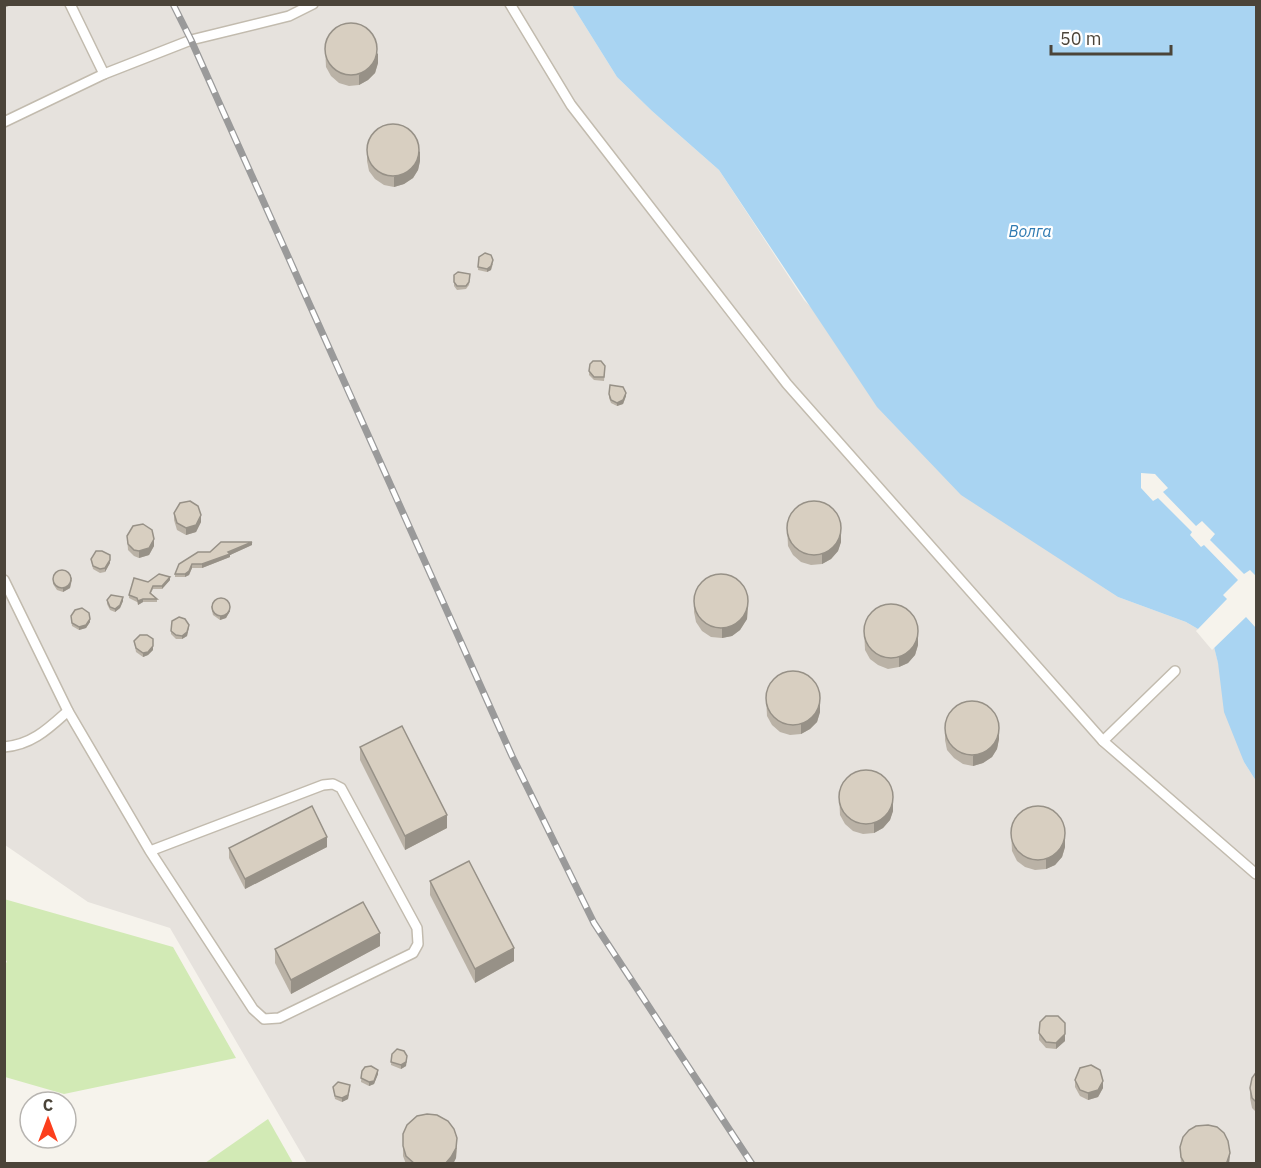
<svg xmlns="http://www.w3.org/2000/svg" width="1261" height="1168" font-family="'IBM Plex Sans',sans-serif">
<rect width="100%" height="100%" fill="#f6f3ec"/>
<polygon fill="#e6e2dd" points="4,5 572,5 617,77 652,111 719,170 804,300 1046,549 1118,597 1186,622 1198,629 1214,647 1244,762 1256,781 1256,1163 307,1163 170,928 88,902 5,845"/>
<g fill="#d2eab5">
<polygon points="4,899 173,947 236,1058 64,1094 5,1077 4,968 7,961 4,960"/>
<polygon points="268,1119 293,1163 205,1163"/>
</g>
<polygon fill="#a9d4f2" points="572,5 1256,5 1256,781 1244,762 1224,712 1218,663 1214,647 1198,629 1186,622 1118,597 961,495 877,407 719,170 652,111 617,77"/>
<polygon fill="#f6f3ec" points="1141,473 1155,474 1168,488 1163,492 1196,526 1202,521 1215,534 1210,540 1244,574 1250,570 1256,576 1256,628 1246,617 1212,650 1196,631 1227,599 1223,595 1238,580 1204,545 1201,547 1190,535 1192,532 1158,498 1153,501 1141,488"/>
<g fill="none" stroke-linecap="round" stroke-linejoin="round">
<g stroke="#c2bbae" stroke-width="12">
<g id="lane">
<polyline points="70,4 104,74"/>
<polyline points="510,4 571,105 787,384 1103,741 1175,671"/>
<polyline points="4,122 104,74 191,40 289,16 313,4"/>
<polyline points="4,580 68,711 150,851 253,1009 264,1019 279,1018 413,953 418,944 417,928 341,788 333,784 323,785 150,851"/>
<polyline points="1103,741 1256,874"/>
<path d="M4,747C32,745 49,728 68,711"/>
</g>
</g>
<use href="#lane" stroke="#fff" stroke-width="9"/>
<g stroke="#9a9a9a" stroke-width="7">
<polyline id="rail" points="173,4 191,40 512,756 594,923 752,1164"/>
</g>
<use href="#rail" stroke="#fff" stroke-width="4.5" stroke-dasharray="14" stroke-linecap="butt"/>
</g>
<g fill="#bab2a6">
<polygon points="325,47 378,63 375,73 368,80 359,85 349,86 339,83 331,76 326,67"/>
<polygon points="367,151 420,161 418,170 413,178 404,184 394,187 384,185 375,179 369,171 367,161"/>
<polygon points="479,257 493,264 491,270 487,272 478,270"/>
<polygon points="454,275 470,277 469,285 466,289 457,290 454,286"/>
<polygon points="590,364 605,369 604,381 594,380 589,375"/>
<polygon points="609,394 626,396 623,404 617,406 611,403 609,398"/>
<polygon points="174,513 201,522 196,532 186,535 177,530 174,520"/>
<polygon points="787,525 841,542 838,551 831,559 822,564 811,565 801,562 793,555 788,546"/>
<polygon points="127,536 154,546 149,555 139,558 134,556 128,550"/>
<polygon points="252,545 230,555 230,557 202,568 192,568 189,575 185,577 175,577 175,574 210,552"/>
<polygon points="91,559 110,563 105,572 100,573 93,569"/>
<polygon points="53,580 72,580 70,588 63,592 57,590 53,584"/>
<polygon points="170,580 162,589 153,589 151,593 157,599 157,602 143,602 138,605 137,602 129,598 129,595 148,582"/>
<polygon points="107,600 123,601 120,608 115,612 110,610 107,604"/>
<polygon points="694,602 748,608 747,619 740,630 732,636 722,638 711,637 702,631 696,622 694,612"/>
<polygon points="211,606 230,611 226,618 220,620 213,615"/>
<polygon points="71,616 90,622 86,628 79,630 72,626"/>
<polygon points="189,628 187,636 182,639 176,639 171,634 171,631"/>
<polygon points="864,628 918,645 915,655 908,663 899,667 888,669 878,665 870,659 865,650"/>
<polygon points="153,639 153,650 148,655 143,657 136,652 134,641"/>
<polygon points="766,695 820,712 817,722 810,729 801,734 790,735 780,732 772,725 767,716"/>
<polygon points="945,730 999,739 997,749 992,757 983,763 973,766 963,764 954,758 947,750 945,740"/>
<polygon points="360,747 447,828 405,850 360,760"/>
<polygon points="839,794 893,811 890,820 883,828 874,833 863,834 853,831 845,824 840,815"/>
<polygon points="1011,830 1065,847 1062,857 1055,865 1046,869 1035,870 1025,867 1017,861 1012,851"/>
<polygon points="327,847 245,889 229,858 229,848"/>
<polygon points="430,881 514,961 475,983 430,895"/>
<polygon points="380,946 291,994 275,963 275,949"/>
<polygon points="1039,1033 1065,1041 1056,1049 1046,1048 1039,1040"/>
<polygon points="392,1054 407,1059 406,1066 401,1069 391,1065"/>
<polygon points="362,1071 378,1074 374,1084 369,1086 361,1082"/>
<polygon points="1257,1071 1257,1113 1252,1108 1250,1098 1250,1088"/>
<polygon points="1075,1080 1103,1088 1098,1097 1088,1100 1080,1096 1075,1087"/>
<polygon points="333,1087 350,1088 348,1099 342,1102 335,1099"/>
<polygon points="403,1146 457,1148 456,1158 453,1164 406,1164 403,1156"/>
<polygon points="1180,1147 1230,1153 1229,1164 1181,1164"/>
</g>
<g fill="#979187">
<polygon points="4,4 11,4 11,5 4,8"/>
<polygon points="378,53 378,63 375,73 368,80 359,85 359,75"/>
<polygon points="420,151 420,161 418,170 413,178 404,184 394,187 394,177"/>
<polygon points="493,260 491,270 487,272 487,269"/>
<polygon points="626,393 626,396 623,404 617,406 617,403"/>
<polygon points="201,515 201,522 196,532 186,535 186,528"/>
<polygon points="841,532 841,542 838,551 831,559 822,564 822,554"/>
<polygon points="154,539 154,546 149,555 139,558 139,551"/>
<polygon points="252,542 252,545 230,555 230,557 202,568 202,564"/>
<polygon points="110,560 110,563 105,572 105,568"/>
<polygon points="192,564 192,568 189,575 185,577 185,574"/>
<polygon points="72,577 70,588 63,592 63,588"/>
<polygon points="170,577 170,580 162,589 162,586"/>
<polygon points="123,597 123,601 120,608 115,612 115,609"/>
<polygon points="748,598 747,619 740,630 732,636 722,638 722,628"/>
<polygon points="143,599 143,602 138,605 138,601"/>
<polygon points="230,608 230,611 226,618 220,620 220,616"/>
<polygon points="90,619 90,622 86,628 79,630 79,627"/>
<polygon points="189,625 187,636 182,639 182,636"/>
<polygon points="918,635 918,645 915,655 908,663 899,667 899,657"/>
<polygon points="153,646 153,650 148,655 143,657 143,653"/>
<polygon points="820,702 820,712 817,722 810,729 801,734 801,724"/>
<polygon points="999,729 999,739 997,749 992,757 983,763 973,766 973,756"/>
<polygon points="893,801 893,811 890,820 883,828 874,833 874,823"/>
<polygon points="447,815 447,828 405,850 405,836"/>
<polygon points="327,837 327,847 245,889 245,879"/>
<polygon points="1065,837 1065,847 1062,857 1055,865 1046,869 1046,859"/>
<polygon points="380,933 380,946 291,994 291,980"/>
<polygon points="514,948 514,961 475,983 475,969"/>
<polygon points="1065,1034 1065,1041 1056,1049 1056,1043"/>
<polygon points="407,1056 406,1066 401,1069 401,1065"/>
<polygon points="378,1070 378,1074 374,1084 369,1086 369,1082"/>
<polygon points="1103,1081 1103,1088 1098,1097 1088,1100 1088,1093"/>
<polygon points="350,1085 348,1099 342,1102 342,1098"/>
<polygon points="457,1138 456,1158 453,1164 445,1164"/>
<polygon points="1230,1153 1229,1164 1225,1164"/>
</g>
<g fill="#d8cfc1" stroke="#979187" stroke-width="1.5">
<circle cx="351" cy="49" r="26"/>
<circle cx="393" cy="150" r="26"/>
<polygon points="485,253 491,255 493,260 491,266 487,269 478,267 479,257"/>
<polygon points="458,272 470,274 469,282 466,286 457,286 454,282 454,275"/>
<polygon points="593,361 601,361 605,366 604,377 594,377 589,371 590,364"/>
<polygon points="610,385 623,387 626,393 623,400 617,403 611,400 609,394"/>
<polygon points="190,501 198,506 201,515 196,525 186,528 177,523 174,513 180,503"/>
<circle cx="814" cy="528" r="27"/>
<polygon points="143,524 152,530 154,539 149,548 139,551 134,550 128,544 127,536 133,526"/>
<polygon points="221,542 252,542 228,552 230,554 202,564 192,564 189,571 185,574 175,574 179,564 198,552 210,552"/>
<polygon points="96,551 102,551 110,555 110,560 105,568 100,569 93,566 91,559"/>
<circle cx="62" cy="579" r="9"/>
<polygon points="159,574 170,577 162,586 153,586 150,593 157,599 143,599 138,601 137,598 129,595 134,578 148,582"/>
<circle cx="721" cy="601" r="27"/>
<polygon points="111,595 123,597 120,605 115,609 110,607 107,600"/>
<circle cx="221" cy="607" r="9"/>
<circle cx="891" cy="631" r="27"/>
<polygon points="82,608 89,613 90,619 86,625 79,627 72,623 71,616 75,610"/>
<polygon points="179,617 185,619 189,625 187,632 182,636 176,635 171,631 172,621"/>
<polygon points="140,635 147,635 153,639 153,646 148,652 143,653 136,648 134,641"/>
<circle cx="793" cy="698" r="27"/>
<circle cx="972" cy="728" r="27"/>
<polygon points="402,726 447,815 405,836 360,747"/>
<circle cx="866" cy="797" r="27"/>
<polygon points="312,806 327,837 245,879 229,848"/>
<circle cx="1038" cy="833" r="27"/>
<polygon points="469,861 514,948 475,969 430,881"/>
<polygon points="363,902 380,933 291,980 275,949"/>
<polygon points="1046,1016 1058,1016 1065,1023 1065,1034 1056,1043 1046,1042 1039,1033 1040,1022"/>
<polygon points="397,1049 404,1051 407,1056 406,1062 401,1065 391,1062 392,1054"/>
<polygon points="1091,1065 1100,1070 1103,1081 1098,1090 1088,1093 1080,1090 1075,1080 1080,1068"/>
<polygon points="371,1066 378,1070 374,1081 369,1082 361,1078 362,1071 365,1067"/>
<polygon points="1257,1071 1257,1103 1252,1098 1250,1088 1252,1078"/>
<polygon points="338,1082 350,1085 348,1095 342,1098 335,1096 333,1087"/>
<polygon points="427,1114 437,1115 448,1121 454,1129 457,1138 456,1148 451,1157 445,1164 415,1164 406,1156 403,1146 403,1134 407,1125 417,1116"/>
<polygon points="1208,1125 1217,1127 1224,1133 1228,1141 1230,1153 1227,1162 1225,1164 1185,1164 1181,1157 1180,1147 1183,1137 1189,1130 1196,1126"/>
</g>
<g text-anchor="middle" stroke-width="4.5" stroke-linejoin="round" paint-order="stroke">
<g font-size="16" font-style="italic" fill="#2e7ab2" stroke="#fff">
<text x="1030" y="237">Волга</text>
</g>
</g>
<rect width="1261" height="1168" fill="none" stroke="#4b4439" stroke-width="12"/>
<g transform="translate(48 1120)"><circle r="28" fill="#ffffff" stroke="#b7b4b0" stroke-width="1.5"/>
<path d="M0-4.5L10 22L0 15L-10 22Z" fill="#fc3f1d"/>
<text y="-9" font-size="16" font-weight="bold" text-anchor="middle" fill="#4b4439">С</text>
</g>
<path d="M1051 45v9h120v-9" fill="none" stroke="#4b4439" stroke-width="3"/>
<text x="1060" y="45" font-size="18" fill="#4b4439" stroke="#ffffff" stroke-width="4.5" paint-order="stroke">50 m</text>
</svg>
